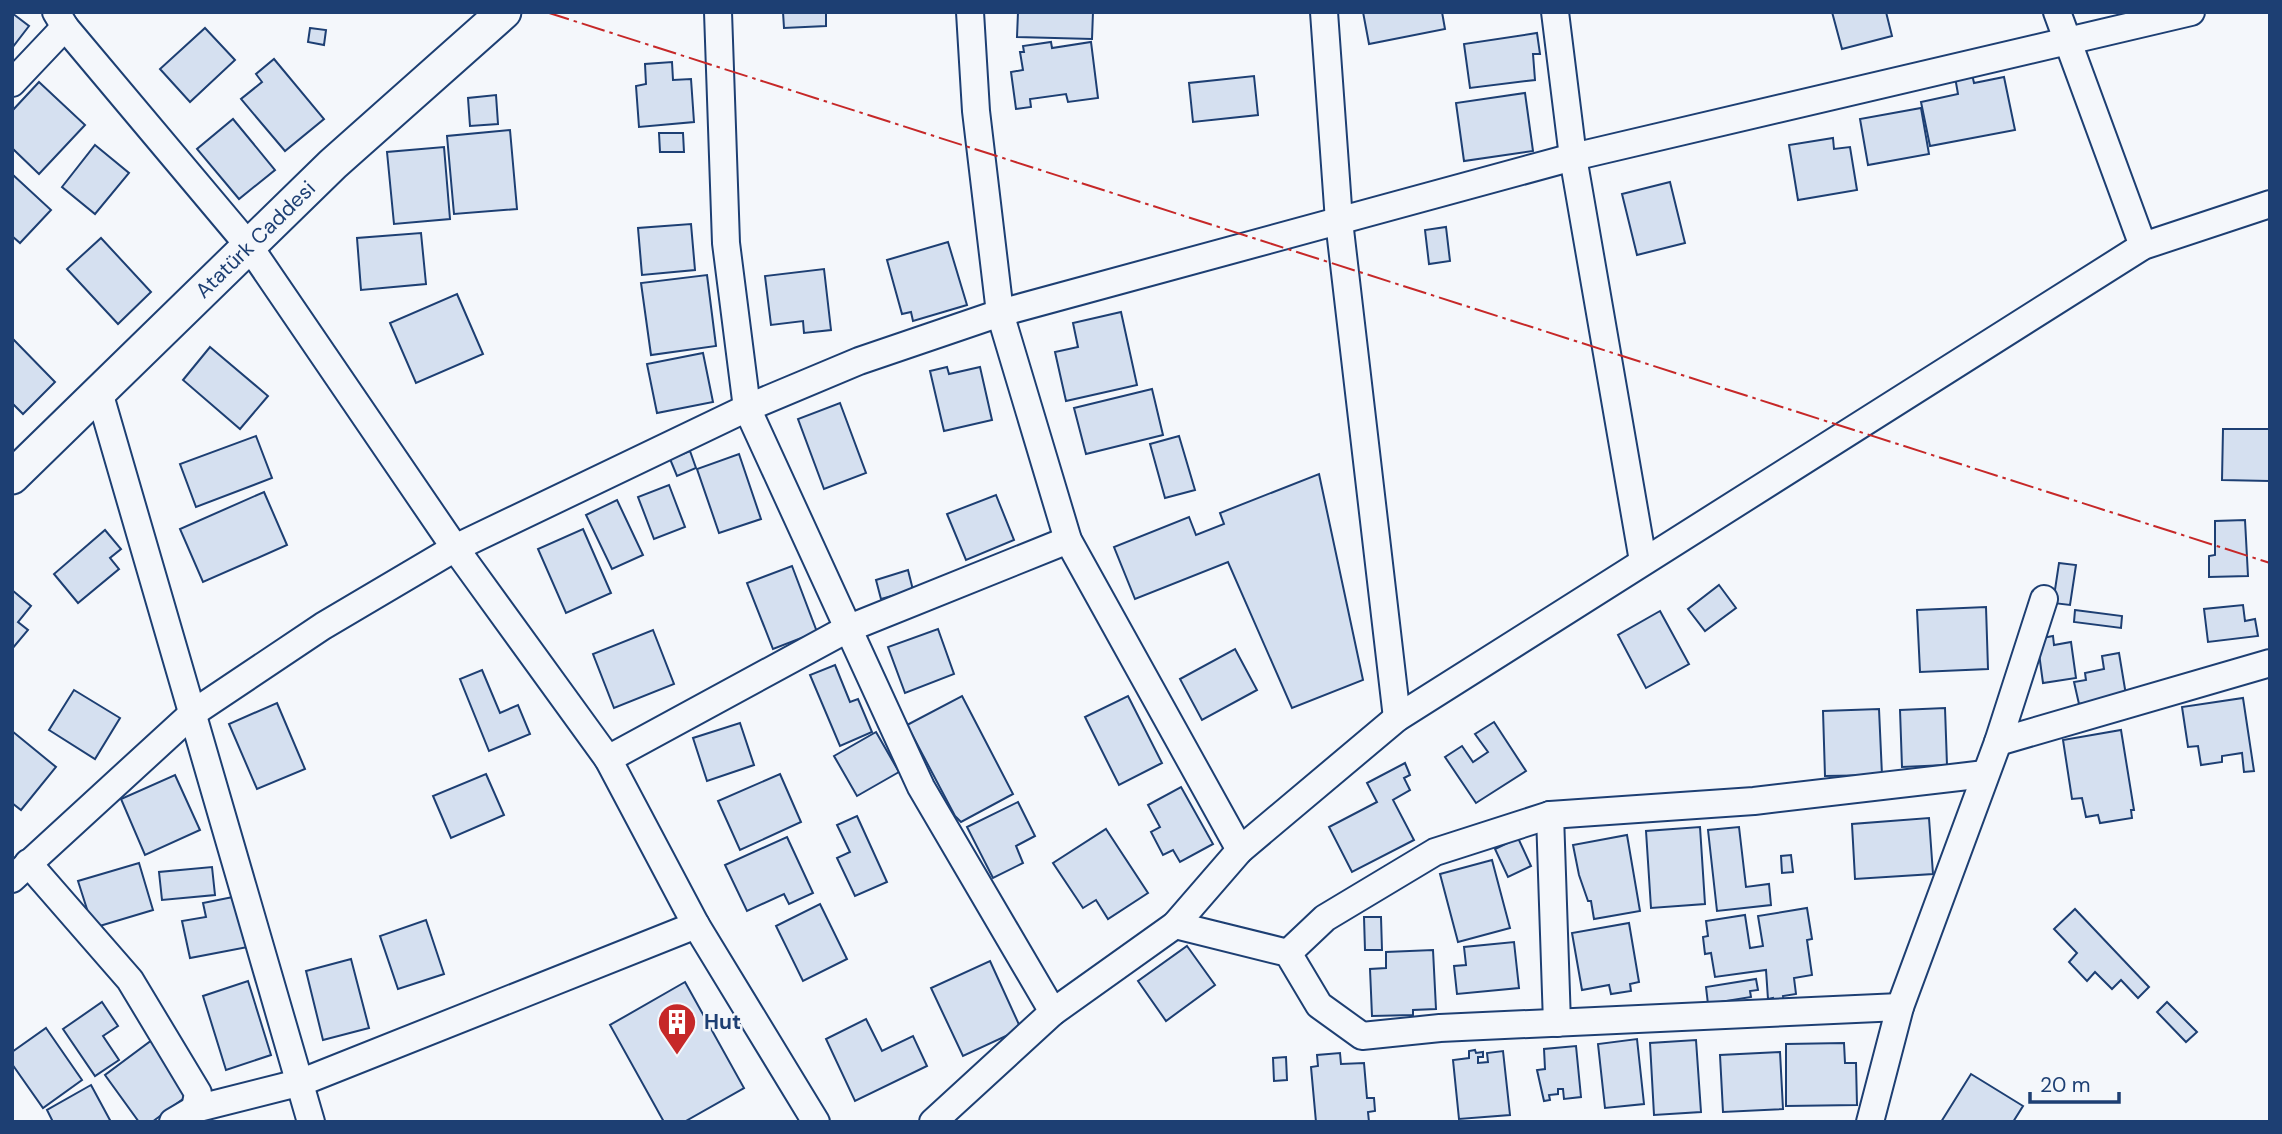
<svg xmlns="http://www.w3.org/2000/svg" width="2282" height="1134" font-family="'DM Sans',sans-serif">
<rect width="100%" height="100%" fill="#f4f7fb"/>
<g fill="#d5e0f0" stroke="#1d3f73" stroke-width="2">
<polygon points="783,12 826,12 826,26 784,28"/>
<polygon points="1018,12 1093,12 1092,39 1017,37"/>
<polygon points="1363,12 1442,12 1445,29 1369,44"/>
<polygon points="1832,12 1886,12 1892,36 1842,49"/>
<polygon points="12,13 29,26 12,48"/>
<polygon points="205,28 235,60 190,102 160,69"/>
<polygon points="310,28 326,30 324,45 308,42"/>
<polygon points="1537,33 1540,54 1533,54 1535,80 1470,88 1464,44"/>
<polygon points="1051,42 1052,48 1091,42 1098,98 1068,102 1066,94 1030,99 1031,107 1016,109 1011,72 1023,70 1020,52 1024,52 1023,46"/>
<polygon points="274,59 324,119 285,151 241,99 262,82 256,74"/>
<polygon points="672,62 673,80 691,79 694,122 639,127 636,86 646,84 645,64"/>
<polygon points="1972,74 1974,83 2004,77 2015,130 1930,146 1921,102 1958,94 1955,77"/>
<polygon points="1254,76 1258,115 1193,122 1189,83"/>
<polygon points="39,82 85,125 39,174 12,148 12,111"/>
<polygon points="1525,93 1533,151 1464,161 1456,103"/>
<polygon points="496,95 498,124 470,126 468,98"/>
<polygon points="1921,108 1929,154 1868,165 1860,119"/>
<polygon points="233,119 275,170 239,199 197,149"/>
<polygon points="510,130 517,209 454,214 447,136"/>
<polygon points="659,133 683,133 684,152 660,152"/>
<polygon points="1833,138 1834,149 1850,147 1857,190 1798,200 1789,145"/>
<polygon points="95,145 129,173 95,214 62,187"/>
<polygon points="444,147 450,219 394,224 387,152"/>
<polygon points="12,174 51,210 20,243 12,236"/>
<polygon points="1670,182 1685,243 1637,255 1622,194"/>
<polygon points="691,224 695,270 642,275 638,228"/>
<polygon points="1446,227 1450,261 1429,264 1425,230"/>
<polygon points="421,233 426,284 361,290 357,238"/>
<polygon points="101,238 151,292 118,324 67,269"/>
<polygon points="948,242 967,305 913,321 911,312 902,314 887,260"/>
<polygon points="824,269 831,330 804,333 803,321 771,325 765,276"/>
<polygon points="707,275 716,346 651,355 641,283"/>
<polygon points="457,294 483,354 416,383 390,323"/>
<polygon points="1121,312 1137,385 1066,401 1055,352 1078,347 1073,323"/>
<polygon points="12,338 55,382 23,414 12,403"/>
<polygon points="210,347 268,396 240,429 183,380"/>
<polygon points="703,353 713,402 657,413 647,364"/>
<polygon points="947,367 949,374 980,367 992,420 944,431 930,371"/>
<polygon points="1152,389 1163,435 1086,454 1074,408"/>
<polygon points="840,403 866,473 824,489 798,419"/>
<polygon points="2223,429 2270,429 2269,481 2222,480"/>
<polygon points="256,436 272,478 196,507 180,464"/>
<polygon points="1179,436 1195,490 1165,498 1150,444"/>
<polygon points="690,451 696,468 677,476 670,459"/>
<polygon points="739,454 761,519 719,533 697,469"/>
<polygon points="1319,474 1363,680 1292,708 1228,562 1135,599 1114,547 1189,517 1196,535 1224,524 1220,513"/>
<polygon points="669,485 685,527 654,539 638,497"/>
<polygon points="264,492 287,545 203,582 180,529"/>
<polygon points="996,495 1014,540 966,560 947,514"/>
<polygon points="617,500 643,555 612,569 586,515"/>
<polygon points="2245,520 2248,576 2209,577 2209,556 2215,555 2215,521"/>
<polygon points="583,529 611,593 566,613 538,549"/>
<polygon points="105,530 121,549 110,558 119,569 78,603 54,574"/>
<polygon points="2059,563 2076,565 2070,605 2053,603"/>
<polygon points="792,566 817,632 773,649 747,583"/>
<polygon points="908,570 913,590 881,599 876,580"/>
<polygon points="1719,585 1736,608 1705,631 1688,609"/>
<polygon points="12,590 31,606 18,622 28,630 12,649"/>
<polygon points="2243,605 2245,621 2255,619 2258,636 2208,642 2204,609"/>
<polygon points="1986,607 1988,669 1920,672 1917,610"/>
<polygon points="2075,610 2122,616 2121,628 2074,622"/>
<polygon points="1660,611 1689,664 1646,688 1618,635"/>
<polygon points="938,629 954,674 905,693 888,647"/>
<polygon points="653,630 674,684 614,708 593,654"/>
<polygon points="2053,636 2054,645 2071,642 2076,678 2043,683 2037,639"/>
<polygon points="1235,649 1257,690 1202,720 1180,679"/>
<polygon points="2119,653 2126,695 2079,704 2074,682 2086,680 2085,673 2104,669 2102,656"/>
<polygon points="835,665 850,702 858,699 872,732 840,746 810,675"/>
<polygon points="482,670 500,713 518,705 530,734 489,751 460,679"/>
<polygon points="74,690 120,718 95,759 49,730"/>
<polygon points="962,696 1013,794 961,822 955,816 907,725"/>
<polygon points="1128,696 1162,763 1119,785 1085,717"/>
<polygon points="2243,698 2254,771 2244,772 2242,753 2222,756 2222,762 2201,765 2198,746 2188,747 2182,707"/>
<polygon points="277,703 305,769 257,789 229,724"/>
<polygon points="1945,708 1947,765 1902,767 1900,710"/>
<polygon points="1879,709 1882,775 1825,776 1823,711"/>
<polygon points="1494,722 1526,771 1476,803 1445,757 1462,746 1473,762 1488,752 1475,734"/>
<polygon points="740,723 754,765 707,781 693,738"/>
<polygon points="2121,730 2134,810 2131,810 2132,818 2100,823 2098,815 2086,817 2082,798 2072,799 2063,740"/>
<polygon points="12,731 56,767 21,810 12,803"/>
<polygon points="876,732 899,772 857,796 834,756"/>
<polygon points="1405,763 1410,775 1404,778 1410,790 1393,800 1414,840 1352,872 1329,827 1377,802 1367,783"/>
<polygon points="486,774 504,815 451,838 433,796"/>
<polygon points="780,774 801,822 740,850 718,801"/>
<polygon points="175,775 200,830 145,855 121,799"/>
<polygon points="1181,787 1213,844 1180,862 1173,850 1163,855 1151,832 1160,827 1148,805"/>
<polygon points="1018,802 1035,836 1016,846 1023,863 993,878 967,827"/>
<polygon points="857,816 887,882 855,896 837,858 850,852 837,825"/>
<polygon points="1929,818 1933,874 1855,879 1852,824"/>
<polygon points="1700,827 1705,904 1651,908 1646,831"/>
<polygon points="1739,827 1746,887 1769,884 1771,905 1717,911 1708,830"/>
<polygon points="1106,829 1148,893 1108,919 1096,900 1083,908 1053,863"/>
<polygon points="1627,835 1640,911 1594,919 1591,901 1588,901 1579,875 1573,845"/>
<polygon points="787,837 813,893 789,904 784,894 747,911 725,865"/>
<polygon points="1518,838 1531,866 1508,877 1495,849"/>
<polygon points="1791,855 1793,872 1782,873 1781,856"/>
<polygon points="1492,860 1510,928 1458,942 1440,874"/>
<polygon points="139,863 153,910 93,928 78,881"/>
<polygon points="212,867 215,895 162,900 159,872"/>
<polygon points="243,895 253,946 190,958 182,921 206,917 203,903"/>
<polygon points="820,904 847,959 803,981 776,926"/>
<polygon points="1807,908 1812,939 1807,940 1812,975 1794,978 1796,994 1783,996 1784,1003 1774,1004 1773,998 1768,999 1766,970 1715,977 1711,953 1705,954 1703,937 1708,936 1706,921 1745,915 1750,948 1763,946 1758,916"/>
<polygon points="2075,909 2149,987 2138,998 2121,980 2112,989 2095,972 2087,981 2069,962 2077,953 2054,929"/>
<polygon points="1364,917 1381,917 1382,950 1365,950"/>
<polygon points="426,920 444,974 398,989 380,936"/>
<polygon points="1629,923 1639,982 1630,984 1631,991 1611,994 1609,985 1582,990 1572,933"/>
<polygon points="1514,942 1519,988 1457,994 1454,966 1466,965 1464,947"/>
<polygon points="1187,946 1215,985 1166,1021 1138,981"/>
<polygon points="1433,950 1436,1009 1413,1010 1413,1015 1372,1016 1370,969 1386,968 1386,952"/>
<polygon points="351,959 369,1028 323,1040 306,971"/>
<polygon points="990,961 1021,1029 963,1056 931,988"/>
<polygon points="1756,979 1758,990 1750,991 1751,997 1708,1004 1706,987"/>
<polygon points="248,981 271,1055 226,1070 203,996"/>
<polygon points="685,982 744,1088 684,1122 664,1122 610,1025"/>
<polygon points="102,1002 118,1026 103,1036 119,1060 95,1076 63,1029"/>
<polygon points="2167,1002 2197,1032 2186,1042 2157,1012"/>
<polygon points="866,1019 882,1051 913,1036 927,1066 855,1101 826,1039"/>
<polygon points="46,1028 82,1080 43,1108 12,1064 12,1052"/>
<polygon points="1637,1039 1644,1104 1605,1108 1598,1044"/>
<polygon points="152,1040 191,1093 152,1122 139,1122 105,1075"/>
<polygon points="1696,1040 1701,1112 1654,1115 1650,1043"/>
<polygon points="1844,1043 1845,1063 1856,1063 1857,1105 1786,1106 1786,1044"/>
<polygon points="1576,1046 1581,1097 1564,1099 1563,1089 1558,1089 1558,1094 1549,1095 1550,1100 1544,1101 1537,1070 1545,1069 1544,1049"/>
<polygon points="1475,1050 1476,1053 1483,1052 1483,1057 1478,1057 1478,1063 1488,1062 1487,1053 1503,1051 1510,1115 1459,1119 1453,1060 1469,1058 1469,1051"/>
<polygon points="1780,1052 1783,1109 1723,1112 1720,1055"/>
<polygon points="1340,1053 1341,1064 1364,1063 1367,1098 1374,1098 1375,1111 1368,1112 1369,1122 1316,1122 1311,1067 1318,1066 1317,1055"/>
<polygon points="1286,1057 1287,1080 1274,1081 1273,1058"/>
<polygon points="1971,1074 2023,1106 2013,1122 1941,1122"/>
<polygon points="91,1085 111,1122 53,1122 47,1110"/>
</g>
<g fill="none" stroke-linecap="round" stroke-linejoin="round">
<g stroke="#1d3f73" stroke-width="30">
<g id="minor">
<polyline points="56,12 65,27 249,246 455,548 608,759 696,925 816,1122"/>
<polyline points="718,12 726,243 747,408 921,787 1053,1012"/>
<polyline points="970,12 976,111 1000,313 1068,540 1240,850"/>
<polyline points="1324,12 1339,221 1397,718"/>
<polyline points="1555,12 1573,157 1643,561"/>
<polyline points="2057,12 2143,246"/>
<polyline points="12,83 65,27"/>
<polyline points="99,392 311,1122"/>
<polyline points="1998,742 2270,663"/>
<polyline points="608,759 847,629 1068,540"/>
<polyline points="1550,815 1557,1023"/>
<polyline points="28,863 130,980 198,1093 195,1109"/>
<polyline points="12,879 193,713 323,626 455,548 747,408 859,361 1000,313 1573,157 2191,12"/>
<polyline points="1175,925 1288,953 1319,1005 1362,1036 1440,1028 1900,1007"/>
<polyline points="1288,953 1325,918 1435,852 1550,815 1754,801 1985,774"/>
<polyline points="173,1122 195,1109 302,1082 696,925"/>
<polyline points="933,1122 1053,1012 1175,925 1240,850 1397,718 2143,246 2270,204"/>
<polyline points="1870,1122 1900,1007 1998,742 2044,599"/>
</g>
</g>
<g stroke="#1d3f73" stroke-width="37">
<g id="tertiary">
<path id="s1" d="M12,477L333,164L504,12"/>
</g>
</g>
<use href="#minor" stroke="#f4f7fb" stroke-width="26"/>
<use href="#tertiary" stroke="#f4f7fb" stroke-width="33"/>
<polyline stroke="#c62828" stroke-width="2" stroke-dasharray="24 5 3.5 5" stroke-linecap="butt" points="546,12 2270,563"/>
</g>
<defs>
<g id="building-pin" transform="scale(2.0125)"><path d="M0 17L-7.5 6A9.5 9.5 0 1 1 7.5 6Z" fill="#c62828" stroke="#f4f7fb"/><path d="M-4-6H4V6H1V3H-1V6H-4ZM-2.5-4.3h1.7v1.8h-1.7ZM.8-4.3h1.7v1.8H.8ZM-2.5-1h1.7V.8h-1.7ZM.8-1h1.7V.8H.8Z" fill="#fff"/></g>
</defs>
<g fill-rule="evenodd">
<use href="#building-pin" x="677" y="1022"/>
</g>
<g text-anchor="middle" stroke-width="5" stroke-linejoin="round" paint-order="stroke">
<g font-size="21" fill="#1d3f73" stroke="#f4f7fb">
<text dy="7" stroke="none"><textPath href="#s1" startOffset="340">Atatürk Caddesi</textPath></text>
</g>
<g font-size="21" font-weight="bold" fill="#1d3f73" stroke="#f4f7fb" text-anchor="start">
<text x="704" y="1029">Hut</text>
</g>
</g>
<rect width="2282" height="1134" fill="none" stroke="#1d3f73" stroke-width="28"/>
<path d="M2030 1092v10h89v-10" fill="none" stroke="#1d3f73" stroke-width="3.5"/>
<text x="2040" y="1092" font-size="21" fill="#1d3f73" stroke="#f4f7fb" stroke-width="5" paint-order="stroke">20 m</text>
</svg>
